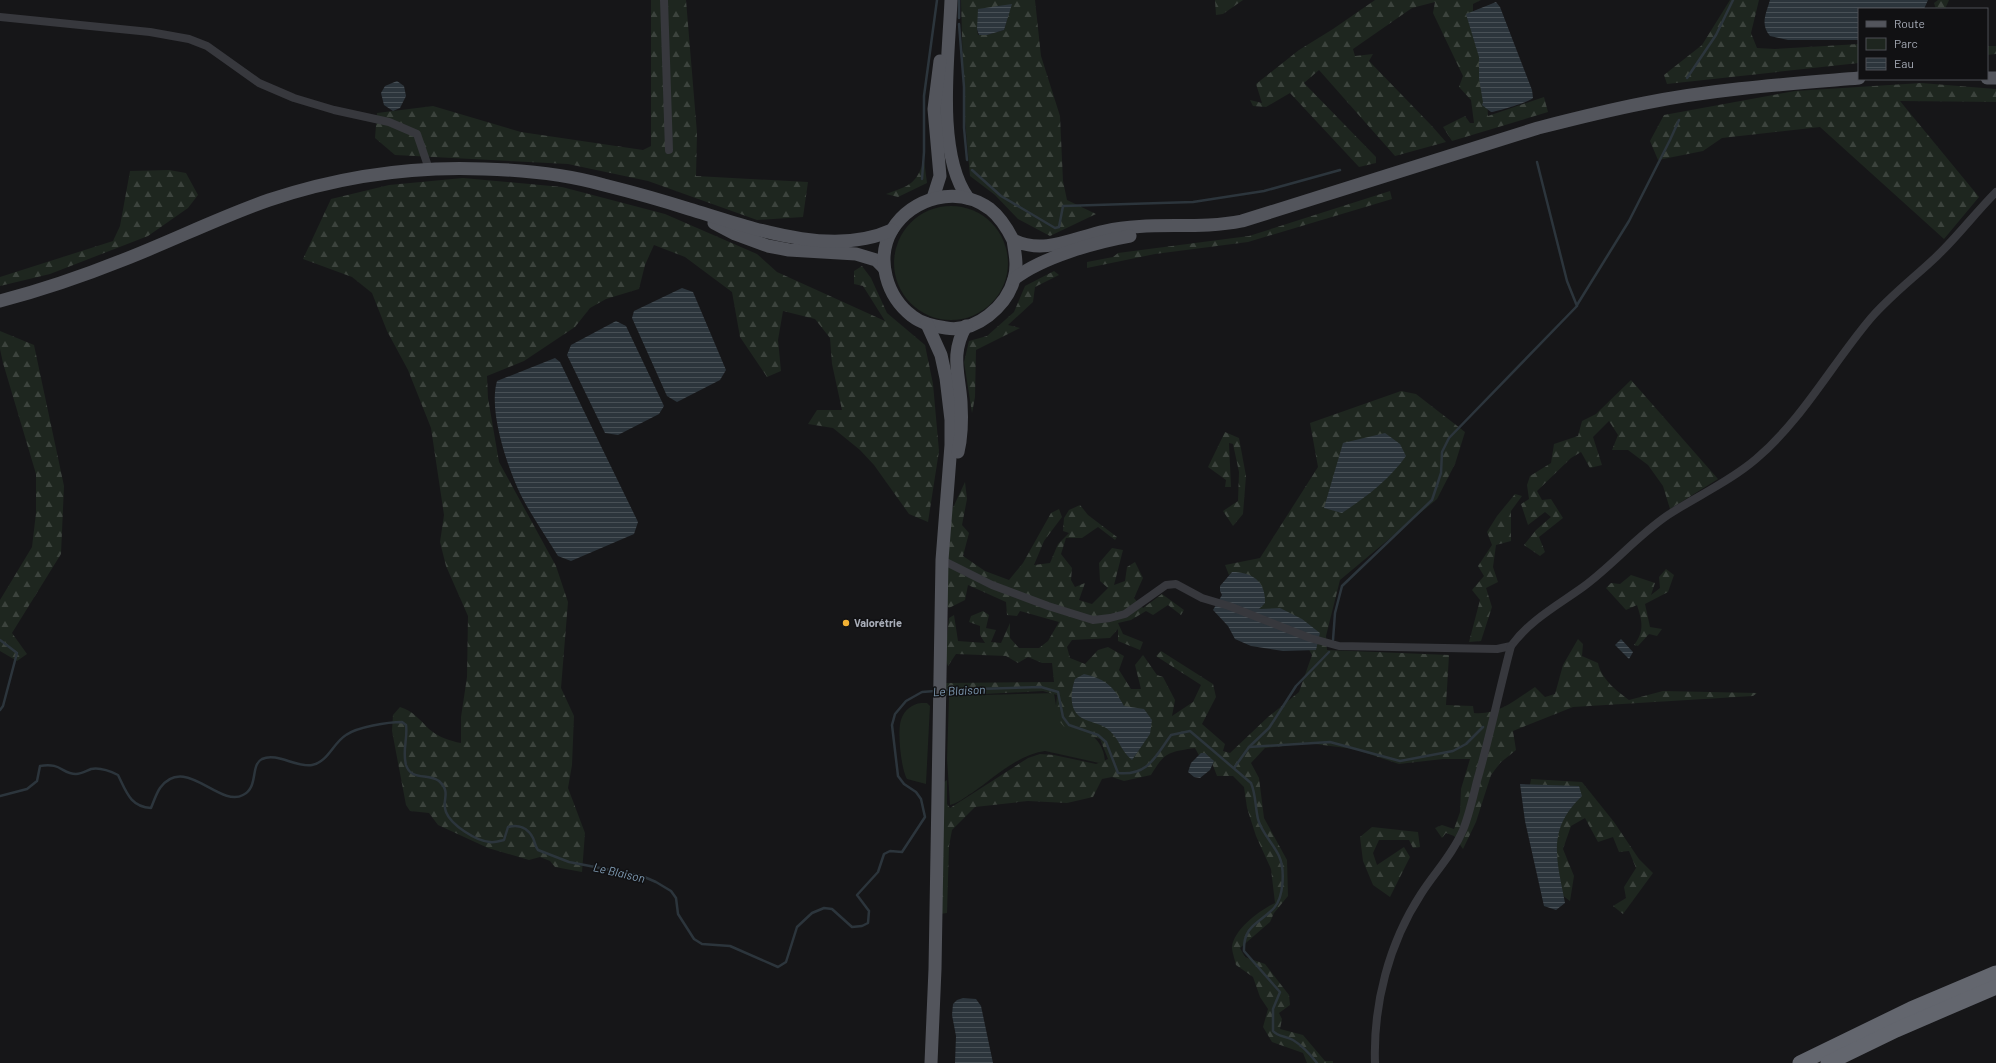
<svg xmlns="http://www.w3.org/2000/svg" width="1996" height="1063" font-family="Barlow,sans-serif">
<defs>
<pattern id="forest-firs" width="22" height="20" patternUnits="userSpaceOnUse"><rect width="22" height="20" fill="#1e261f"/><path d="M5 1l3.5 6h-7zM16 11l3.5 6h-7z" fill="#3c433d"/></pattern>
<pattern id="water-rules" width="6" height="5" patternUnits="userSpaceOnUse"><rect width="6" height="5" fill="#2c353c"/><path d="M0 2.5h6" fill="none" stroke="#485056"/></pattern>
</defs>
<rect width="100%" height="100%" fill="#161618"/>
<g fill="#1e261f">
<circle cx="951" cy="263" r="57"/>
<path d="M1054,693L1057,711C1076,724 1104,735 1105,761L1099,763L1045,751C1017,755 994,778 972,793C965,797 957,804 950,805L947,759L949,696Z"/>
<path d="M921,703H927L930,706L926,784L907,779C901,769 897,731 901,720C904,710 912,704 921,703Z"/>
</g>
<g fill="url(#forest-firs)" fill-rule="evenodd">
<polygon points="651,0 686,0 697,133 696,176 808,182 803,217 757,220 648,181 568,164 395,155 375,138 377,113 433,106 521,132 643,150 651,146"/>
<path d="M961,0H1035L1041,56L1060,116L1063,181L1067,200L1096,214L1050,236L1018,219L995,195L970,176L964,110ZM1007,20L1004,30L987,35H978L977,29Z"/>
<polygon points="1215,0 1243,0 1223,14 1216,15"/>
<polygon points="1375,0 1481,0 1473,4 1473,26 1485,65 1488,116 1544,97 1548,112 1452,141 1443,127 1465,116 1470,123 1474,123 1471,100 1459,87 1463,76 1433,13 1435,2 1412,8 1353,49 1355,56 1373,54 1369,61 1431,125 1446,142 1395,156 1319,70 1304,83 1376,157 1376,163 1359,167 1290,93 1266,107 1253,106 1250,100 1262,103 1256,84 1299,50 1333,29"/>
<polygon points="1730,0 1759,0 1751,33 1757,48 1775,49 1859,44 1859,63 1667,84 1664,75 1702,45"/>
<polygon points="1938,0 1949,0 1945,9 1936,9 1934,3"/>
<polygon points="1987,46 1996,46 1996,54 1987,55"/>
<polygon points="1921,83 1996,89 1996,102 1900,101 1979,197 1944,239 1820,127 1722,138 1703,151 1658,160 1650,141 1664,115 1795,91"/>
<path d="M924,160L927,183L898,197L886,194C910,185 916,185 924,160Z"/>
<polygon points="169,170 186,173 198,195 188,208 148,236 50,274 0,286 0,277 113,241 120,226 130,171"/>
<path d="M463,178L562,187L665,214L757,254L777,272L885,321L863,286L854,284V271L862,266L871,278L887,313L925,345L933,384L939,451L928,522L909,514L874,465L860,450L833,428L808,424L817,410H842L832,364L830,338L815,319L783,311L778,340L781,371L767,377L740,337L732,292L685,257L654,245L645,265L639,289L606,299L590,308L575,327L524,361L487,376L488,398L499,462L556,566L568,602L561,688L574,716L572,765L568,788L585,833L582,872L555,867L550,861L540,857L529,860L488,848L438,825L429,813L410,811L406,805L392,731L393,715L400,707C413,711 420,720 429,729C438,737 450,741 461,743V717L467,677L468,616L446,566L440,542L444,515L431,428L408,370L387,331L372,293L352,277L303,259L331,199L389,185Z"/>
<polygon points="1390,191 1392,199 1248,242 1155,254 1087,268 1087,262 1113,257 1118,253 1249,236"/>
<polygon points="1054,271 1059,275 1035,287 1033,302 1008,325 1020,328 976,350 975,397 972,413 964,362 969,341 987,336 1014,312 1025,286"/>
<polygon points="0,331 34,345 64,486 61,554 12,633 27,654 17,661 0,651 0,600 32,547 36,513 36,474 3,363 0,349"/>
<polygon points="1631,380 1718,479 1670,509 1663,486 1648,465 1628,450 1612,450 1618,435 1609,421 1593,437 1602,465 1590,468 1581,452 1571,458 1537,491 1542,500 1551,499 1563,518 1539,537 1545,552 1540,556 1524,545 1536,530 1551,517 1545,512 1528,525 1521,504 1529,499 1527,485 1530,476 1551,463 1554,444 1578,436 1582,421 1596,414"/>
<path d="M1401,391L1416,394L1465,432L1455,464L1437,499L1340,580L1326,636L1327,650L1449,655L1446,705L1473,706L1474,713C1499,715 1515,700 1535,687L1545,697L1555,694L1563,665L1578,639L1583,644L1582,656L1598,663C1601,679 1617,691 1629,700L1663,691L1757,693L1753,696L1573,707L1513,731L1516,750L1500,763L1491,775L1476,822L1463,849L1454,836L1446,833L1442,838L1435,828L1442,825L1454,829L1460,812L1461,789L1470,759H1443L1399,764L1354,749L1307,743L1265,748L1251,763L1259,778L1264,818L1287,860L1288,896L1274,913L1270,922L1240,948L1245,957L1265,964L1289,995L1290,1005L1279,1013L1282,1019L1280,1029L1303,1035L1325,1061H1333V1063H1307L1303,1053L1272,1042L1263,1027L1268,1009L1260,997L1253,977L1236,965C1235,960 1232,952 1232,947C1234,929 1260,910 1275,903L1271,869L1256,836L1247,808L1244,787L1233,776H1217L1212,763L1202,761L1195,748C1168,752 1165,752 1151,775L1124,781L1112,777L1102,779L1093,797L1067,803L1028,801L975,807L952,830L949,846L947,913L939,914L943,783L947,780V804L950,808L1028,758L1040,754L1054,755L1096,764L1108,759L1100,739L1066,729L1055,716L1057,695L1043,691L945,696L946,683L1054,682L1052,663H1042L1028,657L1018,663L1006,656L956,654L948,666L945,657L949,618L954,615L958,641L985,643L980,635V626L969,622L971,616L983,611L989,615L986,628L996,630L991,642L1001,643L1010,623V638L1019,648H1039L1048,641L1059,622L1020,611L1017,616L1007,615L1006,602L968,585L965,600L949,608L945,604L951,512L965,482L967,499L962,525L969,533L963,556L985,571L1009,580L1023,563L1051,513L1059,509L1062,517L1044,541L1034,565L1050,563L1058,544L1069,533L1063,531L1064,518L1069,510L1080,505L1088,515L1117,537L1115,540L1098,527L1082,538H1066L1061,554L1072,568L1071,580L1075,587L1085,583L1079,600L1092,604L1108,588L1100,581L1099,563L1112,548L1123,550L1114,585L1125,581L1127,567L1135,562L1143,578L1134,598L1143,608L1162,594L1184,610L1181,615L1168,605L1153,615L1146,611L1131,620L1118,623L1123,634L1143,642L1140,650L1118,641V629L1110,638L1072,640L1067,647L1070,658L1085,664L1098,650L1108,647L1124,656L1119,670L1131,689H1141L1135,665L1143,655L1157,675L1163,677L1175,700L1172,716L1193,702L1201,685L1156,656L1161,651L1213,684L1216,697L1202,724L1225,744L1223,751L1230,753L1268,717L1299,692L1312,655L1292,620L1258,609L1232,572L1229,575L1225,565L1260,558L1318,467L1310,423Z"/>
<polygon points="1225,432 1239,438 1246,476 1243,514 1233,526 1223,511 1238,501 1239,472 1233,444 1229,443 1231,487 1225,487 1226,480 1208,467"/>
<polygon points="1515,494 1522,496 1511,511 1511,541 1496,545 1493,567 1498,582 1486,588 1492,607 1481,641 1469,642 1480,600 1472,590 1484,576 1478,566 1492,545 1487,532 1497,516"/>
<path d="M1666,569L1674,575L1668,592L1645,604L1650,627L1662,629L1657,636L1649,634L1638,646L1634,645C1645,631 1642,621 1637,605L1626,610L1606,588L1611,583L1620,584L1631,575L1655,583L1651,595L1660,588L1659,577Z"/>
<polygon points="1531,779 1582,782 1614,822 1639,859 1653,873 1623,914 1613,906 1626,898 1624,887 1636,868 1629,851 1619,852 1613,837 1598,842 1585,818 1571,826 1563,849 1574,876 1570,901 1555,890 1529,790"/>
<polygon points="1372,827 1418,832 1420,847 1413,848 1409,840 1379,840 1373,853 1377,865 1404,847 1410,857 1390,897 1373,885 1363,861 1360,837"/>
</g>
<g fill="url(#water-rules)">
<path d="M1770,0H1928L1924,9H1859V40H1788L1770,36C1760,24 1766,14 1770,0Z"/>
<path d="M1496,2L1500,7L1532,90L1533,98C1529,102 1498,111 1491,112L1482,105L1483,102L1479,79V57L1466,14Z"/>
<polygon points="1012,4 1004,30 987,35 979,35 977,29 978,9"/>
<polygon points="397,81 404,86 406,96 400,108 393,111 384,105 381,93 385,86"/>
<polygon points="682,288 693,292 726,370 720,380 677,402 667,396 632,318 634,311"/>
<polygon points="616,321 626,326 664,406 659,414 618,435 605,433 567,355 571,345"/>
<path d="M555,358L560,362L638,522L634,534L571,561L558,556C544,533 525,507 515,482C504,455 489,409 497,381Z"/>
<path d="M1385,433L1400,444L1406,456C1389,480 1366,497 1342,513L1324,508L1343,443Z"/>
<path d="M1232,572C1253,572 1266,582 1265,603L1259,609L1280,608L1302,619L1320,633L1316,650L1283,651L1251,646L1235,639L1228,626L1213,610L1222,595L1220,591V586Z"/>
<polygon points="1621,639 1633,652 1629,659 1615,645"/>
<path d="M1084,674C1106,679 1114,687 1124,706L1144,709L1152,720L1150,734L1132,760C1120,750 1120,740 1110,731C1101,723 1091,723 1082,718C1068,710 1071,691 1075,679Z"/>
<polygon points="1201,753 1205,753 1214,761 1210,770 1200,778 1194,777 1188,772 1191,763"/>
<path d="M1520,784L1579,786L1582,796C1546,830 1557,860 1565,903L1556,910L1544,906L1525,821Z"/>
<polygon points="963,998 976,999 981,1006 993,1063 955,1063 956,1036 952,1015 953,1004 957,1000"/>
</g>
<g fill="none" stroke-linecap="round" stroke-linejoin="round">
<g stroke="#2c353c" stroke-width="2.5">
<polyline points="959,0 959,18"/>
<polyline points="959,24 964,87 964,128 967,160"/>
<polyline points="1687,78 1716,35 1733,0"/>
<polyline points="972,170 1001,196 1055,228 1059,227 1063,206 1193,202 1264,191 1340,170"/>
<polyline points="922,179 924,152 924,96 937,0"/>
<polyline points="1577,305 1629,221 1670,140 1679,120"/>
<polyline points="0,640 17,653 3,706 0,710"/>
<polyline points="1333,640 1335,613 1342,586 1432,500 1441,473 1442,452 1449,438 1577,306 1567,281 1537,162"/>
<path d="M944,690L1041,687L1058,692L1063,717L1069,725L1098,735L1106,742L1118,773C1148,776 1155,757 1171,735L1190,731L1251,783C1256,795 1255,806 1258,819C1261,832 1273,843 1279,856C1285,869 1284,897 1274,908C1260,923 1243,925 1244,951L1280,992L1273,1009V1031C1278,1037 1286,1036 1293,1040C1303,1046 1310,1054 1317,1063"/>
<polyline points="1249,747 1269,728 1296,686 1329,652"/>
<polyline points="1234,768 1249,747 1330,742 1400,761 1453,751 1466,744 1483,727"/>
<path d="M0,796L27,789L37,781L40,766C61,762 62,774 76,774C81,774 86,771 91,769C101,767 110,771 118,775C126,791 130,807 151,808C154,801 156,794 160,788C185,754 219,808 243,795C259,787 250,765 262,759C277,752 296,768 312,765C328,762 333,743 346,735C357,727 388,722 402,722L406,725C408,738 402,751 406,765C411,781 428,773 439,781C452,793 441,800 446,812C451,825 476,841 490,842C494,843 500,841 504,840L508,827C519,824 528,828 533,838C535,842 535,846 538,850L569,862L642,876L656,882L671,891L676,898L678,914L694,939L702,944L730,946L778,967L786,962L797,927L812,913L824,908L832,909L852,927L862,926L868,923L869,911L857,895L878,872L884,854L890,851L902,852L925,817L921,799L916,792L904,784L898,776L892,725L895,714L906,701L922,692L935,691"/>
</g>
<g stroke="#37383d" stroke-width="8">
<polyline points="664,0 669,150"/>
<polyline points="0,17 150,32 189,39 207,46 259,83 294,98 334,110 389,122 417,134 429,169"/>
<path d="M942,560L992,585L1048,606L1093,620L1110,618L1125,614L1166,585L1176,584L1202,598L1229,606L1310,638L1339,646L1497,649L1511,646C1530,620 1558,605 1583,587C1613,565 1637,536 1668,515C1697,496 1729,482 1756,459C1803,419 1832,364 1871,318C1891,295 1915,277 1937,256C1958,236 1976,212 1996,192"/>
<path d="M1375,1063C1373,1004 1389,943 1421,894C1435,872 1453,854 1463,830C1469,815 1473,798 1477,781C1490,736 1499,691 1511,646"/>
</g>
<g stroke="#53555c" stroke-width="13">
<path d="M951,0C949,54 935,153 968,198"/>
<polyline points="1987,78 1996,78"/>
<polyline points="933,198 940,176 934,109 940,61"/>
<polyline points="714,223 735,234 768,246 789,250 856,254 876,260 884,268"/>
<path d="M1013,240C1015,253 1018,266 1014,279C1007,306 976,333 946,328C934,326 922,324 912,316C887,297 875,259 892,230C912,197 958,185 990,209C1000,217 1007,228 1013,240C1044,255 1073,238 1105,231C1149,221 1197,230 1242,221L1538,128C1573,119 1609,110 1645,103C1715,89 1788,84 1859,78"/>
<path d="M1014,279C1042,257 1096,242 1130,236"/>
<path d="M0,301C42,290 83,276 123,260C172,241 220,217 269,200C338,177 412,166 484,169C525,170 565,174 604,185C632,192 661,200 689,209C749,227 831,258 892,230"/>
<polyline points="927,324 941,355 946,378 951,420 951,445 942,560 935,969 931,1063"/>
<path d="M958,452C962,436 962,419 961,402C959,373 950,354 966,326"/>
</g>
<g stroke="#63666e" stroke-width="15">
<polyline points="1800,1063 1911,1009 1996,973"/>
<polyline points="1828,1063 1896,1030 1996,987"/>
</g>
</g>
<circle fill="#f2b134" stroke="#111113" stroke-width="1.5" cx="846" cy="623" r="4"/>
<g text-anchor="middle" stroke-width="3" stroke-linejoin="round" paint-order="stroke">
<g font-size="11" font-weight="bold" fill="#a8adb8" stroke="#111113" text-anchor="start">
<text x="854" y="627">Valorétrie</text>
</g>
<g font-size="12" font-style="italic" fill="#7f9bb3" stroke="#111113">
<text transform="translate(959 691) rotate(-3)" y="4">Le Blaison</text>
<text transform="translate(619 873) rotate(13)" y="4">Le Blaison</text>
</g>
</g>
<rect x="1858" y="8" width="130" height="72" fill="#111113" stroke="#4d4f55"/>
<rect x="1866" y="21" width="20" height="6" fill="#53555c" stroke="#4d4f55"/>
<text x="1894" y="28" font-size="12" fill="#a8adb8">Route</text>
<rect x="1866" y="38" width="20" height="12" fill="#1e261f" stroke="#4d4f55"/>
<text x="1894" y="48" font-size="12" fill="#a8adb8">Parc</text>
<rect x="1866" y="58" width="20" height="12" fill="url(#water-rules)" stroke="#4d4f55"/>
<text x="1894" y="68" font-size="12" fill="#a8adb8">Eau</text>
</svg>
